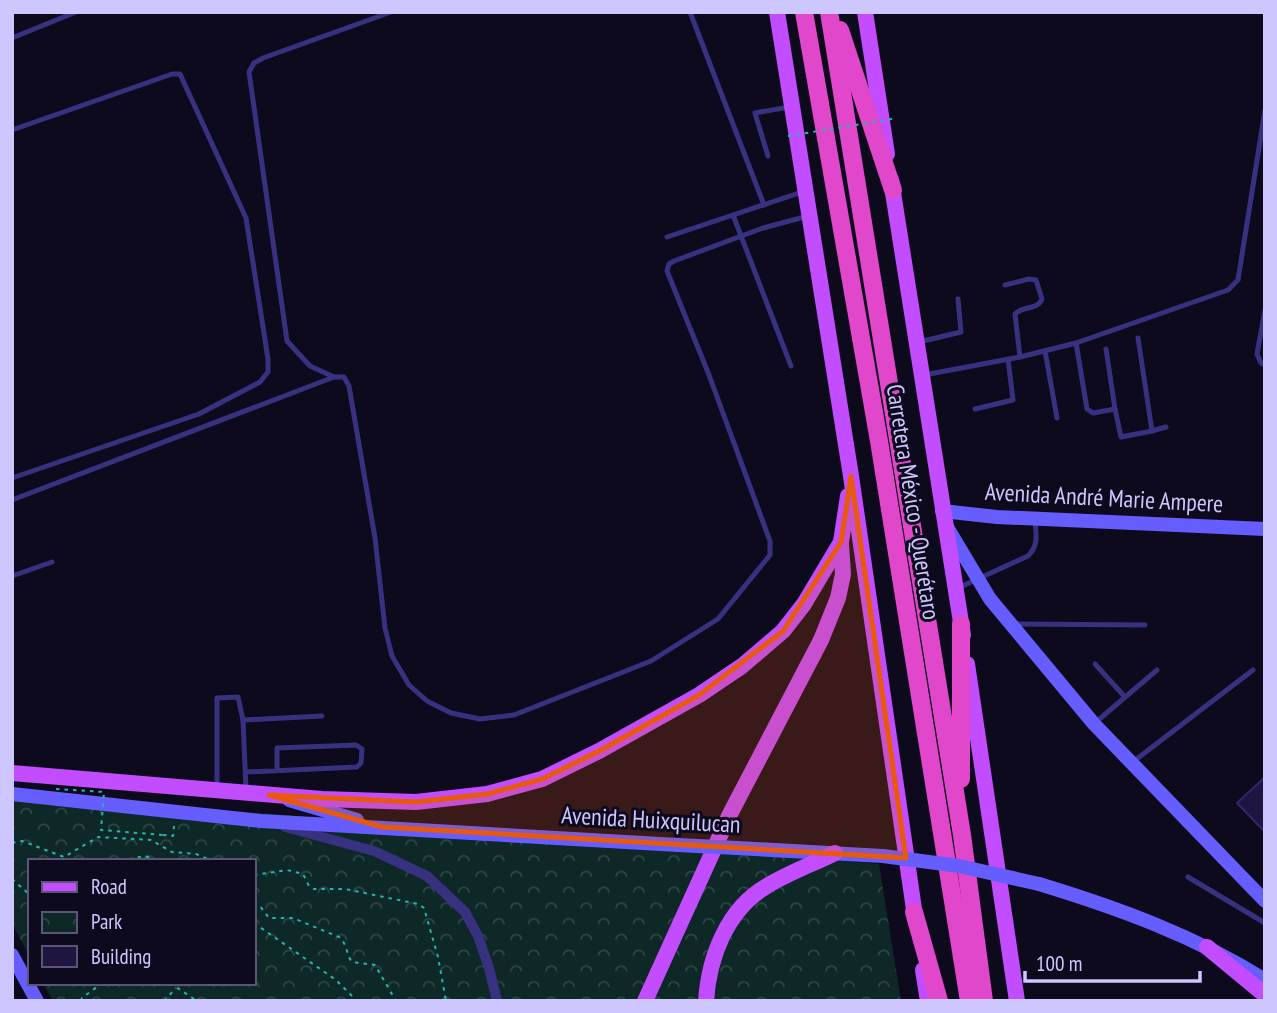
<svg xmlns="http://www.w3.org/2000/svg" width="1277" height="1013" font-family="'PT Sans Narrow',sans-serif">
<defs>
<pattern id="park-crowns" width="20" height="18" patternUnits="userSpaceOnUse" patternTransform="scale(1.75)"><rect width="20" height="18" fill="#0d2827"/><path d="M2 6a3 3 0 1 1 6 0M12 15a3 3 0 1 1 6 0" fill="none" stroke="#2f4647"/></pattern>
</defs>
<rect width="100%" height="100%" fill="#0e0a1d"/>
<polygon fill="url(#park-crowns)" points="12,793 879,864 901,1001 53,1001 43,983 254,983 254,861 30,861 30,957 12,924"/>
<polygon fill="#1f1540" stroke="#35256d" stroke-width="2" points="1265,777 1265,832 1237,803"/>
<g fill="none" stroke-linecap="round" stroke-linejoin="round">
<g stroke="#24b5b0" stroke-width="2" stroke-dasharray="3.5 5" stroke-linecap="butt">
<polyline points="163,835 173,836 174,826"/>
<polyline points="12,843 22,841 64,857 98,837 151,840 172,852 196,854 213,861"/>
<polyline points="121,861 144,856 162,861"/>
<polyline points="254,875 287,870 303,874 309,886 314,889 345,889 418,904 424,908 438,957 446,1001"/>
<polyline points="12,879 30,895"/>
<path d="M254,902L260,906L269,918H293L339,937C347,943 346,954 352,962L375,965L396,1001"/>
<polyline points="254,923 336,980 357,1001"/>
<polyline points="170,983 197,1001"/>
<polyline points="81,1001 82,998 102,983"/>
<polyline points="164,1001 176,988"/>
</g>
<g stroke="#373280" stroke-width="5">
<polyline points="690,12 764,205"/>
<polyline points="12,38 76,12"/>
<polyline points="12,130 172,74 180,74 246,218 268,359 268,372 260,382 199,414 12,478"/>
<polyline points="768,156 755,113 789,107"/>
<polyline points="733,215 791,366"/>
<polyline points="667,237 802,192"/>
<path d="M1005,285L1029,279L1036,280L1042,299C1037,311 1023,305 1015,314L1020,357"/>
<polyline points="1265,310 1257,354 1261,363 1265,365"/>
<polyline points="919,342 961,332 958,299"/>
<polyline points="1076,343 1087,409 1093,413 1115,409 1106,349"/>
<polyline points="1045,351 1057,418"/>
<polyline points="924,375 1020,357 1076,343 1228,290 1238,280 1265,110"/>
<polyline points="334,377 310,366 287,341 249,72 254,63 263,58 391,12"/>
<polyline points="975,409 1013,400 1008,359"/>
<polyline points="1115,409 1121,437 1152,431 1138,338"/>
<polyline points="1152,431 1166,427"/>
<polyline points="12,500 334,377 344,377 349,386 375,538 385,628 392,656 409,685 427,701 451,713 480,719 514,715 651,661 718,619 770,555 770,541 709,375 667,271 669,264 674,261 763,228 808,216"/>
<polyline points="12,576 52,562"/>
<path d="M958,588L1028,556C1039,545 1036,535 1035,520"/>
<polyline points="1016,624 1145,625"/>
<polyline points="1095,664 1125,697"/>
<polyline points="1096,722 1157,670"/>
<polyline points="1134,761 1253,670"/>
<polyline points="246,772 357,767 361,763 362,749 356,745 277,748 277,770"/>
<polyline points="217,789 217,698 238,697 243,720"/>
<polyline points="246,789 243,720 322,716"/>
<polyline points="1188,877 1265,923"/>
</g>
<polyline stroke="#373280" stroke-width="10" points="285,827 374,851 427,876 465,912 478,936 489,968 497,1001"/>
<g stroke="#665dff" stroke-width="14">
<polyline points="942,511 997,517 1265,529"/>
<polyline points="947,527 990,599 1094,724 1265,901"/>
<polyline points="12,794 261,821 678,845"/>
<polyline points="289,800 357,820"/>
<polyline points="737,848 883,856"/>
<path d="M1039,884C1118,908 1195,936 1265,980"/>
<polyline points="12,955 37,1001"/>
</g>
<g stroke="#c14dff" stroke-width="16">
<polyline points="777,12 851,476 916,923"/>
<polyline points="865,12 887,154"/>
<polyline points="891,180 963,635"/>
<polyline points="967,664 1017,1001"/>
<polyline points="12,773 322,799 416,802 487,794 542,779 599,751 699,695 742,666 783,631 804,604 841,542 848,496"/>
<polyline points="1207,947 1265,995"/>
<polyline points="923,970 928,1001"/>
<polyline points="645,1001 729,816 821,640 838,598 843,574 841,544"/>
<path d="M706,1001C709,957 727,909 767,886C788,873 813,864 835,853"/>
</g>
<g stroke="#e047cb" stroke-width="18">
<polyline points="804,12 879,441 969,1001"/>
<polyline points="829,12 962,835 984,1001"/>
<polyline points="840,30 893,190"/>
<polyline points="961,624 961,779"/>
<polyline points="914,912 939,1001"/>
</g>
<g stroke="#24b5b0" stroke-width="2" stroke-dasharray="3.5 5" stroke-linecap="butt">
<polyline points="788,136 892,119"/>
<polyline points="56,789 104,792 101,830 163,835"/>
</g>
<g stroke="#665dff" stroke-width="14">
<polyline points="678,845 737,848"/>
<polyline points="883,856 959,866 1039,884"/>
</g>
</g>
<path fill="#e8590c" fill-opacity="0.2" stroke="#e8590c" stroke-width="5" stroke-linejoin="round" d="M851,476L906,858L382,827L269,795L416,802L487,794L542,779L599,751L699,695L783,631L841,542Z"/>
<g text-anchor="middle" stroke-width="6" stroke-linejoin="round" paint-order="stroke">
<g font-size="24" fill="#cec6ff" stroke="#0e0a1d">
<text transform="translate(1104 498) rotate(3)" y="8">Avenida André Marie Ampere</text>
<text transform="translate(913 502) rotate(81)" y="8">Carretera México - Querétaro</text>
<text transform="translate(651 820) rotate(3)" y="8">Avenida Huixquilucan</text>
</g>
</g>
<rect width="1277" height="1013" fill="none" stroke="#cec6ff" stroke-width="28"/>
<rect x="28" y="859" width="228" height="126" fill="#0e0a1d" stroke="#5b5577" stroke-width="2"/>
<rect x="42" y="882" width="35" height="10" fill="#c14dff" stroke="#5b5577" stroke-width="2"/>
<text x="91" y="894" font-size="21" fill="#cec6ff">Road</text>
<rect x="42" y="912" width="35" height="21" fill="url(#park-crowns)" stroke="#5b5577" stroke-width="2"/>
<text x="91" y="929" font-size="21" fill="#cec6ff">Park</text>
<rect x="42" y="946" width="35" height="21" fill="#1f1540" stroke="#5b5577" stroke-width="2"/>
<text x="91" y="964" font-size="21" fill="#cec6ff">Building</text>
<path d="M1025 971v10h175v-10" fill="none" stroke="#cec6ff" stroke-width="3.5"/>
<text x="1036" y="971" font-size="21" fill="#cec6ff" stroke="#0e0a1d" stroke-width="5" paint-order="stroke">100 m</text>
</svg>
